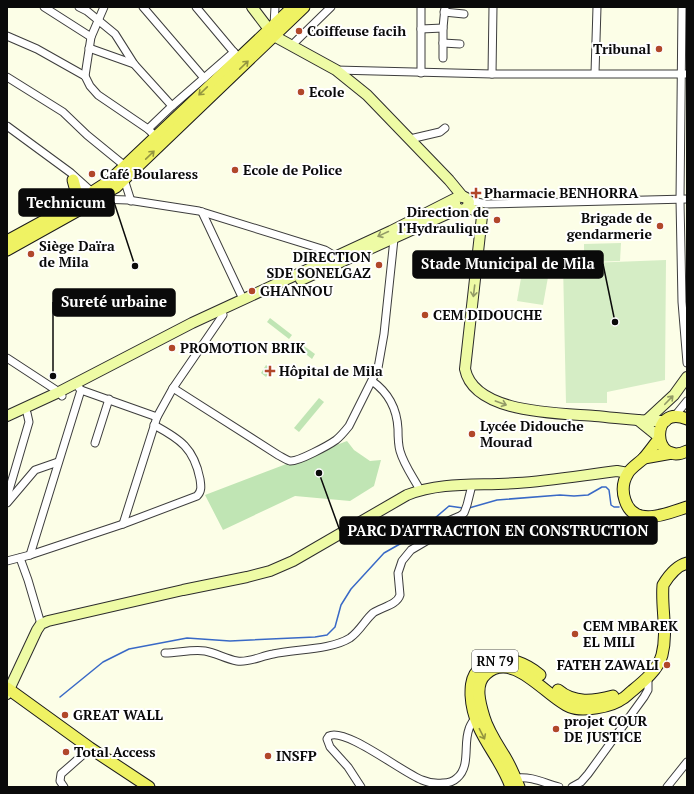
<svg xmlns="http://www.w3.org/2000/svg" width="694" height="794" font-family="'PT Serif',serif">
<rect width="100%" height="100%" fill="#fcfee7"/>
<g fill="#c0e5b4">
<polygon points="270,318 292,335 289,339 267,322"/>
<polygon points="300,343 315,354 312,359 297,347"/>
<polygon points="266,365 272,369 266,377 261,373"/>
<polygon points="319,398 324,402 299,432 294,428"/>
<polygon points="347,441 354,450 370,461 381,460 374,486 350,501 295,496 223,530 205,495"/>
</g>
<g fill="#d5edc5">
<polygon points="621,243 620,261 584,262 584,244"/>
<polygon points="666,260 665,380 607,392 607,403 566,403 563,264"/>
<polygon points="524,261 550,266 543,305 517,301"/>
</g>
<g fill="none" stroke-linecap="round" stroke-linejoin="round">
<g stroke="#3969c6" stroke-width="1.5">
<polyline points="469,508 497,500 560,495 574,496 588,495 602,487 606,487 609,490 611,505 614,507 619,507"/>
<polyline points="60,697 103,662 129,649 187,638 230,641 315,637 327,635 335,627 341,605 351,589 384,553 414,536 449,506 463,508"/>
</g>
<g stroke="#3d3d3d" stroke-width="9">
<g id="street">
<polyline points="44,7 91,37"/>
<polyline points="79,7 87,11 115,34 134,64 172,106"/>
<polyline points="143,7 204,78"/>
<polyline points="196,7 237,56"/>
<polyline points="682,7 680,200 682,302 687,363"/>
<polyline points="444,12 464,14"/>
<polyline points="274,25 275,7"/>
<polyline points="421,29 443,28"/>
<polyline points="7,36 37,49 85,76 90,86 98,95 148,129 156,137"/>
<polyline points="443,43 460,44"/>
<polyline points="291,46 331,7"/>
<polyline points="89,48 134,64"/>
<polyline points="443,58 443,28 445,7"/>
<polyline points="336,70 492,74 686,74"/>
<polyline points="421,73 421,7"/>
<polyline points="595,73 597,7"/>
<polyline points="492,74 493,7"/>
<polyline points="85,76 91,37 104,7"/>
<polyline points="7,77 63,112 87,135 125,166"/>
<polyline points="7,126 71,173 91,191"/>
<polyline points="148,129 172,106 234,52"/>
<polyline points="410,139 440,132 445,128"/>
<polyline points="124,179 131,201"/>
<polyline points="76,184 87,196"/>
<polyline points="98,199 128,200 199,211 325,250 335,256"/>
<polyline points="468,200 486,204 687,199"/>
<polyline points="202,212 243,299"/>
<polyline points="7,358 59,392 62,396"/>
<path d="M372,381C389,393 397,409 398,429C398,437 398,444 400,451C404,465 413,477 420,490"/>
<path d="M173,388L278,455C282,457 286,460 290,461C298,462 329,445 336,440C341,436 345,431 349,426L378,368L384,334L394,239"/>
<polyline points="81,390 157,417"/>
<polyline points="674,417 687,401"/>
<polyline points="95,443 109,399"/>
<polyline points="7,497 29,422 27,413"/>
<polyline points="7,503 35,470 58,462"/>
<polyline points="123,524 157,417 173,388 223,315"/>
<polyline points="30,555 81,390 79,388"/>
<polyline points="20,558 28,580 41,624"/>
<path d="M7,561L30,555L123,524L197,496C202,491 201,486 200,479C194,448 180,439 154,425"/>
<path d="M165,653C178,653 192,649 205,651C216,653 226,659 237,661C249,663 261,656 273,654C295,649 331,650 350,638C360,631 365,620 373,613C382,607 397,605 400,595L398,573L402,561L411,550L428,540L446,522L460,516L464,513L467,505L472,485"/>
<path d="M516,778C532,776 544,783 559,787"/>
<polyline points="64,787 60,781 61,774 86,752"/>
<path d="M361,787L348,767L330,747L327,739L329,736C345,727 403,773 422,780C429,783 435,784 443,783C448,783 453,782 457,778C471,766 463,744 469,729C470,725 473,721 475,718"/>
<polyline points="572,787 581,782 588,774 644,697 648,690 648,682 647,677"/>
<polyline points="667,787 687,762"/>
</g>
</g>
<g stroke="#2c2c2c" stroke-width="12">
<g id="secondary">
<polyline points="252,7 274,36 336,70 367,95 449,180 463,197"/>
<path d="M467,208L481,212L482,216L465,369C474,414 559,413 595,416C619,418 643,422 666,421"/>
<polyline points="301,280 458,209"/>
<path d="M7,416L59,392L192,323L391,231L458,197C463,196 467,197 469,202L467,208L461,210C455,208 454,204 456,199"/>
<polyline points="638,420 659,437"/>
<polyline points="647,420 674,395 687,377"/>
<path d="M7,694L37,630L41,624L48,621L183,590L247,577L270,571L293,561L407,495C442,481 480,486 517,483C550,481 584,475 617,471L628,473"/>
</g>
</g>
<g stroke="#1b1b1b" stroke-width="13">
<g id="primary">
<polyline points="73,180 76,191 74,204"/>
<polyline points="94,191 108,182 125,166 293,7"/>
<polyline points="98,197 116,187 304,7"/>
<polyline points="7,241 62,211"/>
<polyline points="7,250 93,202"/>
<path d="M687,419C649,403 652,468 687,451"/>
<path d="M659,439C654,445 649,452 644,458C639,463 632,467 628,473C623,481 622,491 625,500C634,529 668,513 687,507"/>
<polyline points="644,458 672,453"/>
<polyline points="7,688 90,748 149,787"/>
<path d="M558,690C574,704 594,701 613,696"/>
<path d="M511,787C499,753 473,734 471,695C471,688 471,681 475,674C479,668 484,663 492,661C509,656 527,664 540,675"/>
<path d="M519,787C515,777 511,767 505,757C497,744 488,731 484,717C480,704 474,684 486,674C513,649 547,698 570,707C582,712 612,707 622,699C626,697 628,694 632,691C643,682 658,670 662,655C668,632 661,608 663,585C669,575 676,566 687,563"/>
</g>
</g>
<use href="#street" stroke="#fff" stroke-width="7"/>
<use href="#secondary" stroke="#eefba5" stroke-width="10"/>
<use href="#primary" stroke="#eff263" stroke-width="11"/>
</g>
<defs><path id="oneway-shaft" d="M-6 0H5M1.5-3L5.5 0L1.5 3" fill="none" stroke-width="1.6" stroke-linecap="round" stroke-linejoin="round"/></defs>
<g stroke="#93953f">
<use href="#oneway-shaft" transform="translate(244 65) rotate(-44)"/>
<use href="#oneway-shaft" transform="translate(203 91) rotate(136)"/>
<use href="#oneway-shaft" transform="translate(150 155) rotate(-44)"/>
<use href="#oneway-shaft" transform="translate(482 734) rotate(63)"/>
</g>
<g stroke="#939b67">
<use href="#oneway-shaft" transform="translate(383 234) rotate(155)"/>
<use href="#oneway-shaft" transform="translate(474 291) rotate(97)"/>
<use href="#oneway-shaft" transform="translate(669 400) rotate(-46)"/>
<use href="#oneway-shaft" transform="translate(501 403) rotate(20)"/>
</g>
<g fill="#b1472a" stroke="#fff" stroke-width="1.5">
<circle cx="299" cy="31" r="4"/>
<circle cx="659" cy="49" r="4"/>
<circle cx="301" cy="92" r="4"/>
<circle cx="235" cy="170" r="4"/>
<circle cx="92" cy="174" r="4"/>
<path d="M474 187h4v4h4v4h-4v4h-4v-4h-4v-4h4z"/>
<circle cx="497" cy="220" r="4"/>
<circle cx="660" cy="226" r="4"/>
<circle cx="31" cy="254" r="4"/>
<circle cx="379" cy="265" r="4"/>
<circle cx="252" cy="291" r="4"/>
<circle cx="425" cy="315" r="4"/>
<circle cx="172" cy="348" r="4"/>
<path d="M268 365h4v4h4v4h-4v4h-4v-4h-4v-4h4z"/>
<circle cx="472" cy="434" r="4"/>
<circle cx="575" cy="634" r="4"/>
<circle cx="667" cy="665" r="4"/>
<circle cx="65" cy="715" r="4"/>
<circle cx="556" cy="729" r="4"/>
<circle cx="66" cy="752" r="4"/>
<circle cx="268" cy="756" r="4"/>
</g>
<g text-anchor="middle" stroke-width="4" stroke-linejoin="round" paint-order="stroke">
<rect fill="#fff" stroke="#545454" stroke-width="1" x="472" y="650" width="46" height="22" rx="3"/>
<g font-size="13" font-weight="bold" fill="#0a0a0a">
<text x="495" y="666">RN 79</text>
</g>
<g font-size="14" font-weight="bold" fill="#0a0a0a" stroke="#fff" text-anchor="start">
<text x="307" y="36">Coiffeuse facih</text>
<text x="651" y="54" text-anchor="end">Tribunal</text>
<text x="309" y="97">Ecole</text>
<text x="243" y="175">Ecole de Police</text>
<text x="100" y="179">Café Boularess</text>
<text x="484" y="198">Pharmacie BENHORRA</text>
<text x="489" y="217" text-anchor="end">Direction de<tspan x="489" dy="16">l'Hydraulique</tspan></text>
<text x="652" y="223" text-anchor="end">Brigade de<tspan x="652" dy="16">gendarmerie</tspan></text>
<text x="39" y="251">Siège Daïra<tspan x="39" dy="16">de Mila</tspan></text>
<text x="371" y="262" text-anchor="end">DIRECTION<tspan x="371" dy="16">SDE SONELGAZ</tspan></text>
<text x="260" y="296">GHANNOU</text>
<text x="433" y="320">CEM DIDOUCHE</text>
<text x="180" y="353">PROMOTION BRIK</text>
<text x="279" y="376">Hôpital de Mila</text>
<text x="480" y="431">Lycée Didouche<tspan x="480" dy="16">Mourad</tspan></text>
<text x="583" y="631">CEM MBAREK<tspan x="583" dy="16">EL MILI</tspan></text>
<text x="659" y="670" text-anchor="end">FATEH ZAWALI</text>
<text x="73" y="720">GREAT WALL</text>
<text x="564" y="726">projet COUR<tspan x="564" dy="16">DE JUSTICE</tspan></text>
<text x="74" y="757">Total Access</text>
<text x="276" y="761">INSFP</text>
</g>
</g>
<path fill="none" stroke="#0a0a0a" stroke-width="1.5" d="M135 266L114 202M615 322L603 264M53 376L53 302M319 473L340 531"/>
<g fill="#0a0a0a" stroke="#fff" stroke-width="1.5">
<circle cx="135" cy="266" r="4"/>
<circle cx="615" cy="322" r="4"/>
<circle cx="53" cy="376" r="4"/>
<circle cx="319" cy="473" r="4"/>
</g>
<g fill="#0a0a0a" stroke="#0a0a0a" stroke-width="1.5">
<rect x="19" y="189" width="95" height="27" rx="4"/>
<rect x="413" y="251" width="190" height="27" rx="4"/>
<rect x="53" y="289" width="122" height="27" rx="4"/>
<rect x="340" y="517" width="317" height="27" rx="4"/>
</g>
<g font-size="15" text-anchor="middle" font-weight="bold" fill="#fff">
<text x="66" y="208">Technicum</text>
<text x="508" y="269">Stade Municipal de Mila</text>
<text x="114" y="307">Sureté urbaine</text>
<text x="498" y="536">PARC D'ATTRACTION EN CONSTRUCTION</text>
</g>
<rect width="694" height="794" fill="none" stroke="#0a0a0a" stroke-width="16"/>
</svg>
